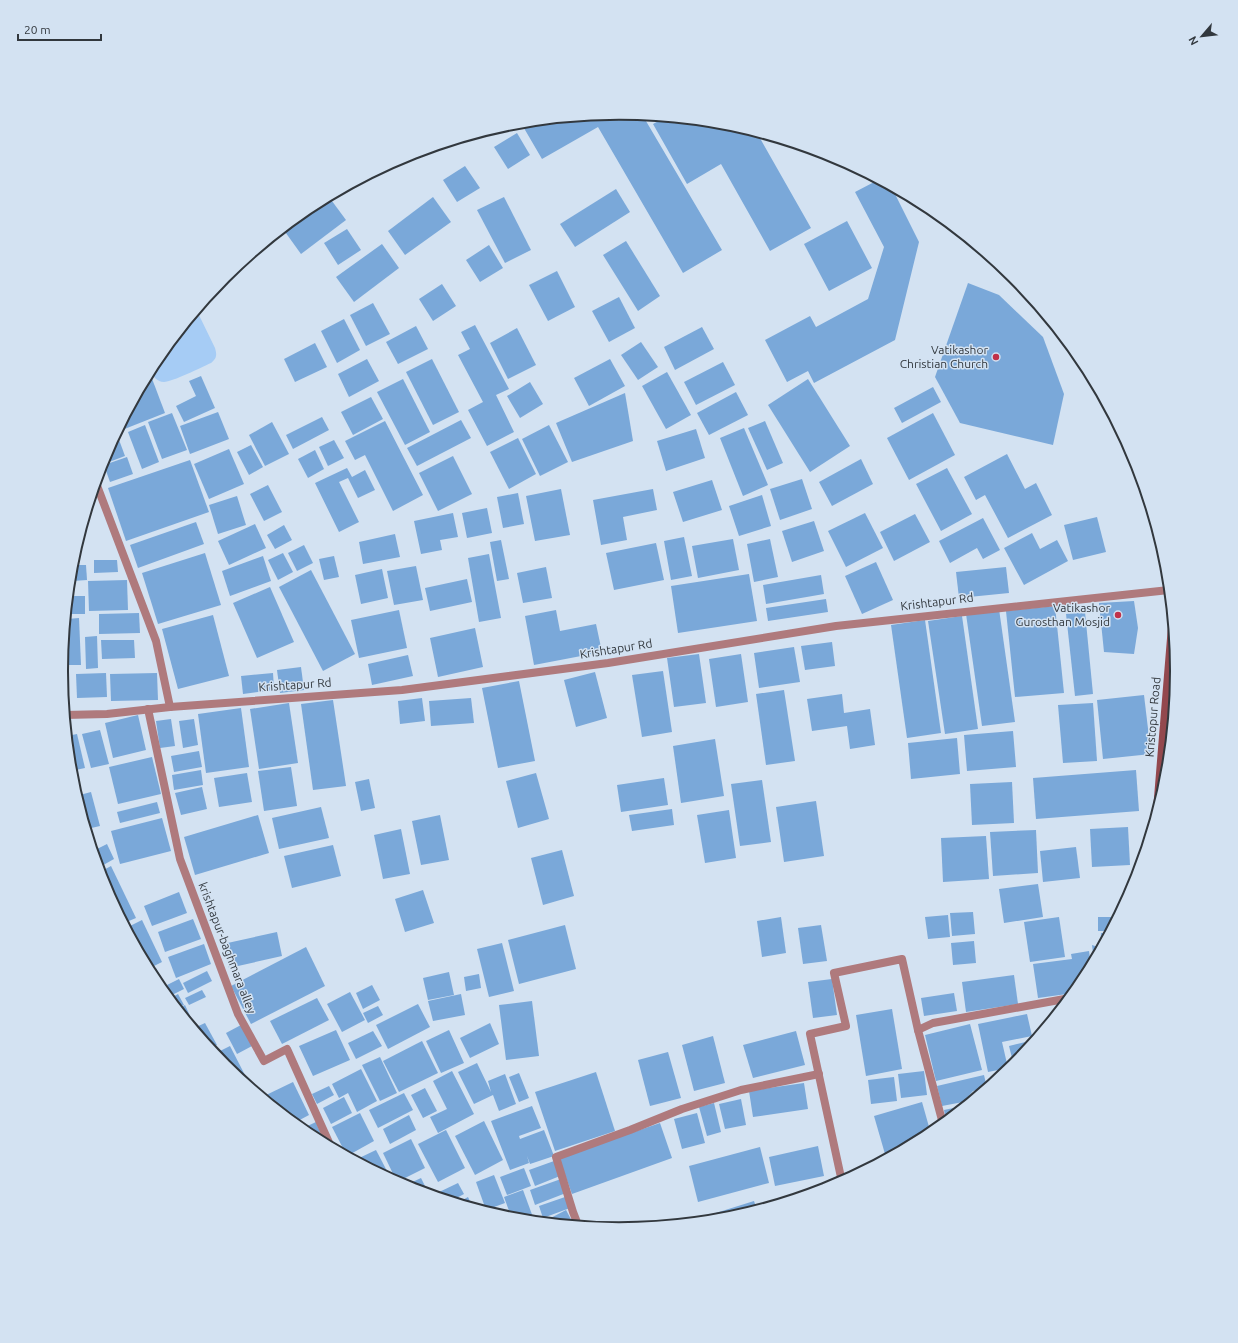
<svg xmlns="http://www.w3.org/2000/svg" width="1238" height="1343" font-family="Ubuntu,sans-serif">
<rect width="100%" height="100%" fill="#d3e2f2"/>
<path fill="#a6ccf5" d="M197,311L215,348C217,355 217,358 211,363C202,367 172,382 164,382C157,382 153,376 150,371L155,361Z"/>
<g fill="#7aa8d9">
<polygon points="619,114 643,116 722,250 683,273 598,127 542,159 521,123"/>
<polygon points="664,118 728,124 757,133 811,228 770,251 721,164 687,184 653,124"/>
<polygon points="517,133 530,155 508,169 494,147"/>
<polygon points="465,166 480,188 457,202 443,180"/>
<polygon points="878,180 892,188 919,242 895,340 814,383 808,371 787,382 765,340 810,316 816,327 868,299 884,247 855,192"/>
<polygon points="616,189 630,212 575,247 560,224"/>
<polygon points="329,197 346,220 301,254 283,229"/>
<polygon points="433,197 451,222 405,255 388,231"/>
<polygon points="504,197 531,250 505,263 477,210"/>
<polygon points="847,221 872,268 829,291 804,244"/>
<polygon points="347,229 361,250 338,265 324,243"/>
<polygon points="626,241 660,296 638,311 603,255"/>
<polygon points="382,244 399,268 354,302 336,277"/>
<polygon points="489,245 503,268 480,282 466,260"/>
<polygon points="557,271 575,307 548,321 529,285"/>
<polygon points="968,283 999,295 1043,337 1064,394 1053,445 960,423 935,377"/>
<polygon points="442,284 456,306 433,321 419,299"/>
<polygon points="619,297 635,328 609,342 592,311"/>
<polygon points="373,303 390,334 366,346 350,315"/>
<polygon points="344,319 360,350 337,363 321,331"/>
<polygon points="475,325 509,389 496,395 514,432 487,446 468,410 483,402 458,355 470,349 461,332"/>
<polygon points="416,326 428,349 398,364 386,342"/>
<polygon points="702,327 714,349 675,370 664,347"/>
<polygon points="517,328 536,365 508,379 490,343"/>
<polygon points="641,342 658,367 638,380 621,355"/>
<polygon points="315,343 327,367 295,382 284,359"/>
<polygon points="367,359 379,381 349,397 338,374"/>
<polygon points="432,359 459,412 433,425 406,372"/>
<polygon points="610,359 625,386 589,406 574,378"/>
<polygon points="723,362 735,385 696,405 684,382"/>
<polygon points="667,372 691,415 666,429 642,386"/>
<polygon points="151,376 165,413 122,430 121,426 146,378"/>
<polygon points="201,376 215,408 184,422 176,406 196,396 189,381"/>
<polygon points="403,379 430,432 405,445 377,392"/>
<polygon points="808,379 850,446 810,472 768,405"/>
<polygon points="530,382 543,404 520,418 507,396"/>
<polygon points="933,387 941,402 902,423 894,408"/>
<polygon points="736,392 748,415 709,435 697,413"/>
<polygon points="625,393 633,441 572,462 556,423"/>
<polygon points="371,397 383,419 353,435 341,412"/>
<polygon points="218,412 229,439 190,454 180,426"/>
<polygon points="172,413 187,450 162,459 148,422"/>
<polygon points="933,413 955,455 909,480 887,438"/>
<polygon points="322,417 329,430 293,449 286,435"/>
<polygon points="461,420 471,438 417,466 407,448"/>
<polygon points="385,421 423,495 393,511 365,455 355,460 345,441"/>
<polygon points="765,421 783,463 767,470 748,428"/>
<polygon points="272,422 289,454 265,466 249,435"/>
<polygon points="145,425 159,462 142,469 128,432"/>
<polygon points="549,425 568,462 540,476 522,439"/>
<polygon points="744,428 768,485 743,496 720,438"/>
<polygon points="696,429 705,458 666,471 657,441"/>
<polygon points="118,437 125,456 101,465 104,458 114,439"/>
<polygon points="518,438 536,474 509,489 490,452"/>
<polygon points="334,440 344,458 328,466 319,447"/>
<polygon points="251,445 263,467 249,475 237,452"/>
<polygon points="229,449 244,484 209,499 194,464"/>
<polygon points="315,450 324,469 308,478 298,459"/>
<polygon points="1007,454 1025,489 1036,483 1052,515 1008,538 985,495 976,500 964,477"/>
<polygon points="453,456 472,494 438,511 419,473"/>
<polygon points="127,457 133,474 110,482 104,465"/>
<polygon points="861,459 873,484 832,506 819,482"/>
<polygon points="190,460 209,512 126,541 108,488"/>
<polygon points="347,468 352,477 365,470 375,490 358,498 348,478 339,482 359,522 339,532 315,483"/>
<polygon points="947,468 972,514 941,531 916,484"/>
<polygon points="802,479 812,509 780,520 770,489"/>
<polygon points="712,480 722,510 683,522 673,492"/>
<polygon points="268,485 282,512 264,521 250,494"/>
<polygon points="561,489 570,535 535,541 526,496"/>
<polygon points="653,489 657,510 623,517 627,540 601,545 593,500"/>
<polygon points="518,493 524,524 503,528 497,497"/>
<polygon points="762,495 771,526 739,536 729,506"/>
<polygon points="237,496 246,525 218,534 209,505"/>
<polygon points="487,508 492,533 467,538 462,513"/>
<polygon points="453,513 458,537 440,540 442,550 421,554 414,521"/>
<polygon points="865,513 883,548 846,567 828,531"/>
<polygon points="915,514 930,542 894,561 880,532"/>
<polygon points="1097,517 1106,552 1073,560 1064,525"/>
<polygon points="983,518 1000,550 983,559 977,548 950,563 939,541"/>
<polygon points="814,521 824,551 792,562 782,531"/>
<polygon points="196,522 204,544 138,568 130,545"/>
<polygon points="255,524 266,548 229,565 218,541"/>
<polygon points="284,525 292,540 275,549 267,535"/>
<polygon points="1032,533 1040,549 1057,540 1068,561 1024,585 1004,548"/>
<polygon points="395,534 400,557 363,564 359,542"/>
<polygon points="684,537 692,576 671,580 664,541"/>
<polygon points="733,539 739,570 698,578 692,546"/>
<polygon points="770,539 778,577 754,582 747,544"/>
<polygon points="501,540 509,579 497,581 490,542"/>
<polygon points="656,543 664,580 614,590 606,553"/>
<polygon points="304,545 313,563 297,571 288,553"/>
<polygon points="205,553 221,605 158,624 142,573"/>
<polygon points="283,553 293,572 278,580 268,560"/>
<polygon points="489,554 501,618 479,622 468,558"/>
<polygon points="263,556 271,581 230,596 222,571"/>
<polygon points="334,556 339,577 324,580 319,559"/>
<polygon points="94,560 117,560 118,572 94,573"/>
<polygon points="876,562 893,600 862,614 845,576"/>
<polygon points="72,565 86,565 87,580 73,581"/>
<polygon points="416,566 423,600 394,605 387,571"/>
<polygon points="546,567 552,598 523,603 517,573"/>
<polygon points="1006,567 1009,593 959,598 956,572"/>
<polygon points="382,569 388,598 361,604 355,575"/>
<polygon points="311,570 355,654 323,671 279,587"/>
<polygon points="749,574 757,621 678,633 671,586"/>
<polygon points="821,575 824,594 766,604 763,585"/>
<polygon points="467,579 472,602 430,611 425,588"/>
<polygon points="127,580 128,610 89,611 88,581"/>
<polygon points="270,587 294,642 257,658 233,603"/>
<polygon points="68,596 85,596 85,614 67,614"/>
<polygon points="826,599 828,612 768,621 766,608"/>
<polygon points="1134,601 1138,628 1134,654 1104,652 1099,603"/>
<polygon points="1055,606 1064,693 1015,697 1006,611"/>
<polygon points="999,609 1015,722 982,726 966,614"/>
<polygon points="399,610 407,648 359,658 351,620"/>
<polygon points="556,610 560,631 596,624 602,652 534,665 525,616"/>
<polygon points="1085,612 1093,694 1075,696 1066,614"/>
<polygon points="139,613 140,633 99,634 99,614"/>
<polygon points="213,615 229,676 178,689 162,629"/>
<polygon points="962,616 978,729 945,734 928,621"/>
<polygon points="79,618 81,665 68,665 67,619"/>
<polygon points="925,620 941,733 907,738 891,625"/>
<polygon points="475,628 483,667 438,677 430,638"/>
<polygon points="97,636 98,668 86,669 85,637"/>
<polygon points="101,640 134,640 135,658 102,659"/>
<polygon points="832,642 835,666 805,670 801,646"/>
<polygon points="794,647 800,682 759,688 754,653"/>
<polygon points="699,654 706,703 674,707 667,658"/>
<polygon points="741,654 748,702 716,707 709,659"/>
<polygon points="408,655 413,676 372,685 368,664"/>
<polygon points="62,656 66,656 67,698 64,699 61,671"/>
<polygon points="301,667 304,690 280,693 277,670"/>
<polygon points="663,671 672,732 642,737 632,675"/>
<polygon points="595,672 607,718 576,727 564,680"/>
<polygon points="106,673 107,697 77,698 76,674"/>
<polygon points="157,673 158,700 111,701 110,674"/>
<polygon points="273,673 274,690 243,694 241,676"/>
<polygon points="519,681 535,761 498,768 482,688"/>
<polygon points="784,690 795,761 766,765 756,694"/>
<polygon points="842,694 844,713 870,709 875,745 850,749 847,726 812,731 807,699"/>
<polygon points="1144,695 1151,754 1103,759 1097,700"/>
<polygon points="422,698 425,721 400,724 398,701"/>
<polygon points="471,698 474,723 431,726 429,701"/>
<polygon points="333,700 346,786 313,790 301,704"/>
<polygon points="289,703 298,763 259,769 250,709"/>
<polygon points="1093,703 1097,761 1063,763 1058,705"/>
<polygon points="241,708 249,767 206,773 198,714"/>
<polygon points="138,715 146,750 113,758 105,723"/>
<polygon points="171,719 175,746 160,748 156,721"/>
<polygon points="194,719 198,745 183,748 179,721"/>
<polygon points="100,730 109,764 91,768 82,734"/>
<polygon points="1013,731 1016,767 967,771 964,735"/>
<polygon points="77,734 85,768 71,771 67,736"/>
<polygon points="957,738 960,774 911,779 908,743"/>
<polygon points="715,739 724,796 681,803 673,746"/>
<polygon points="199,751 202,767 174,772 171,756"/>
<polygon points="152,757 161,794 118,804 109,767"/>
<polygon points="291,767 297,806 264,811 258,771"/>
<polygon points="201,770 203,785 174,790 172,775"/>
<polygon points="1136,770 1139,811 1036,819 1033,778"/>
<polygon points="247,773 252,802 219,807 214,778"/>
<polygon points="536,773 549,819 518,828 506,781"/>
<polygon points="664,778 668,805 621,812 617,785"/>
<polygon points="369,779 375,808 361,811 355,782"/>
<polygon points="762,780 771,842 740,846 731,784"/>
<polygon points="1012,782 1014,823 972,825 970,784"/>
<polygon points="202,787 207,809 181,815 175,793"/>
<polygon points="91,792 100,826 87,829 76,796"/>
<polygon points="816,801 824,856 784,862 776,807"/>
<polygon points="157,802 160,813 120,823 117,812"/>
<polygon points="321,807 329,838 279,849 272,818"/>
<polygon points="672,809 674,825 632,831 629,815"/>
<polygon points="729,810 736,858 705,863 697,815"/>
<polygon points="258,815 269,853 195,875 184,837"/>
<polygon points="440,815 449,860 421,865 412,821"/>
<polygon points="162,818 171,851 120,864 111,831"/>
<polygon points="1128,827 1130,865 1092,867 1090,829"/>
<polygon points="401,829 410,874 383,879 374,835"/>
<polygon points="1036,830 1038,873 993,876 990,832"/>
<polygon points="986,836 989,879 943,882 941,838"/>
<polygon points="107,844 114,859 98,868 93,851"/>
<polygon points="333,845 341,876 292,888 284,856"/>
<polygon points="1076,847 1080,878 1043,882 1040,851"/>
<polygon points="562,850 574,896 543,905 531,858"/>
<polygon points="111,866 136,918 124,923 103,885 100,872"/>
<polygon points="1038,884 1043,917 1004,923 999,889"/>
<polygon points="423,890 434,923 405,932 395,899"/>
<polygon points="179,892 187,913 152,926 144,906"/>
<polygon points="973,912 975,934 952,936 950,913"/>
<polygon points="948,915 950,937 928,939 925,917"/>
<polygon points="781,917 786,953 762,957 757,921"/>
<polygon points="1059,917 1065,957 1030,962 1024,922"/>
<polygon points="1098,917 1117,917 1110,931 1098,931"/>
<polygon points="193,919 201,939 165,952 158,932"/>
<polygon points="142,920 162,962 148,969 126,928"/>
<polygon points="565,925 576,969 519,984 508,940"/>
<polygon points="821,925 827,961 803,964 798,928"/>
<polygon points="277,932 282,956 229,968 223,944"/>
<polygon points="1101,933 1109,934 1101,947 1100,947"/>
<polygon points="974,941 976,963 953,965 951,943"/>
<polygon points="502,943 514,991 489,997 477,949"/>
<polygon points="204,944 211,964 176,978 168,957"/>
<polygon points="1092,945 1101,948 1094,961"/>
<polygon points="306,947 325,986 251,1024 231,986"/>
<polygon points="1089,951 1091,966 1083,982 1074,993 1038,998 1033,964 1072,959 1071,954"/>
<polygon points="156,968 170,996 168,997 155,981 150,971"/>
<polygon points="207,971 212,981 188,993 183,983"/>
<polygon points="449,972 454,995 428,1000 423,978"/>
<polygon points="479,974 481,988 466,991 464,977"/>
<polygon points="1014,975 1018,1004 966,1012 962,982"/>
<polygon points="179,979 184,989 172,995 167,985"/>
<polygon points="832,979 837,1015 813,1018 808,982"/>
<polygon points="372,985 380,1000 363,1009 356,993"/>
<polygon points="202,990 206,997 189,1005 185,998"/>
<polygon points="350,992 365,1020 342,1032 327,1004"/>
<polygon points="954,993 957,1011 924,1016 921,998"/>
<polygon points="178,994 184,1005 177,1008 169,999"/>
<polygon points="461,994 465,1015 433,1021 428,1001"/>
<polygon points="317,998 329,1020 282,1044 270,1021"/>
<polygon points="532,1001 539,1056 506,1060 499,1005"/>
<polygon points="418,1004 430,1027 388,1049 376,1025"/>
<polygon points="185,1005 191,1018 187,1020 178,1009"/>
<polygon points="378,1006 383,1015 368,1023 363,1013"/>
<polygon points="892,1009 902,1069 866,1076 856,1015"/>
<polygon points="1027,1014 1032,1036 1002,1042 1008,1068 988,1072 978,1024"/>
<polygon points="205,1023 217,1045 210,1048 194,1028"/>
<polygon points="490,1023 499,1044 470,1058 460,1038"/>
<polygon points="970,1024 982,1070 936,1081 925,1035"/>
<polygon points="241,1025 252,1046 237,1054 226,1033"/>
<polygon points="336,1030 350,1060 313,1076 299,1046"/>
<polygon points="449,1030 464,1063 441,1073 426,1041"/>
<polygon points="373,1031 382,1046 356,1059 348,1043"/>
<polygon points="796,1031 805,1065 753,1078 743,1045"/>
<polygon points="713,1036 725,1083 694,1091 682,1045"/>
<polygon points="1034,1040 1034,1041 1014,1066 1009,1046"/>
<polygon points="422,1041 438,1073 399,1092 383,1061"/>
<polygon points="230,1046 247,1079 243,1081 224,1066 214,1054"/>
<polygon points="668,1052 681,1098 650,1106 638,1060"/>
<polygon points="380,1057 397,1093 380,1101 362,1065"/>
<polygon points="477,1063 491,1092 488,1081 505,1074 516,1104 499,1111 493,1095 474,1104 458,1072"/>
<polygon points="361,1069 377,1101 357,1112 348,1093 339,1098 332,1084"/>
<polygon points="452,1071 474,1114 438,1133 430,1117 447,1109 433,1081"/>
<polygon points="924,1071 927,1095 901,1098 898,1074"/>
<polygon points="596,1072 615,1131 555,1151 535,1092"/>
<polygon points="519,1073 529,1098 519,1102 509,1077"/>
<polygon points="984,1075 987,1088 973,1091 963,1102 942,1106 937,1086"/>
<polygon points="894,1077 897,1101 871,1104 868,1080"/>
<polygon points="293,1082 309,1115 294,1123 262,1097"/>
<polygon points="804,1083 808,1109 753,1117 749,1091"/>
<polygon points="329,1086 334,1095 317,1104 312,1094"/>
<polygon points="425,1088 437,1111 423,1118 411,1095"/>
<polygon points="404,1093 413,1110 378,1128 369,1110"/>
<polygon points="344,1097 352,1113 331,1124 323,1108"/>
<polygon points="741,1099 746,1125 725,1129 719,1104"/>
<polygon points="922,1102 931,1134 903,1149 885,1154 874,1116"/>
<polygon points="714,1103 721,1132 707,1136 699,1107"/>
<polygon points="532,1106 541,1128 519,1136 520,1139 544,1130 554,1156 530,1164 527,1156 529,1163 510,1170 491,1121"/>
<polygon points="963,1106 963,1108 946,1121 944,1110"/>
<polygon points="360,1113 374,1141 347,1156 332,1127"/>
<polygon points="697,1113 705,1143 682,1149 674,1119"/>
<polygon points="409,1115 416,1130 390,1144 383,1129"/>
<polygon points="484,1121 503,1160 475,1175 455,1136"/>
<polygon points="316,1122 325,1144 309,1135 301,1129"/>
<polygon points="660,1123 672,1158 572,1194 559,1158"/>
<polygon points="446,1130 465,1168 438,1182 418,1144"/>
<polygon points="411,1139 425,1168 397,1182 383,1153"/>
<polygon points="818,1146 824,1176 775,1186 769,1157"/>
<polygon points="760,1147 769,1183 698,1202 689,1166"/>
<polygon points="376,1150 387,1171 381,1174 355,1160"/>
<polygon points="554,1161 560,1176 535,1186 529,1170"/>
<polygon points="524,1168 531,1186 507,1195 500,1177"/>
<polygon points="494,1175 505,1203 486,1210 476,1182"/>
<polygon points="421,1178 429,1194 404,1186"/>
<polygon points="561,1179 566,1193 535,1205 530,1190"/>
<polygon points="458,1183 464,1194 451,1201 436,1196 435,1194"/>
<polygon points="523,1190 534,1220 532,1221 512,1219 504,1197"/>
<polygon points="468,1197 473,1208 457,1203"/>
<polygon points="565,1197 570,1208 543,1218 539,1206"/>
<polygon points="754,1201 757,1210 728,1219 704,1221 703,1217"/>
<polygon points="506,1210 509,1218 494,1214"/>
<polygon points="566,1210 574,1225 543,1222"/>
</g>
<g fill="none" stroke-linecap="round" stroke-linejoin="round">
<g stroke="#af7a7d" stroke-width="8">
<polyline points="96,483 156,641 170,707"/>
<polyline points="148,709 180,859 238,1014 264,1061 287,1049 331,1147"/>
<polyline points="943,1124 918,1030 933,1023 1070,998"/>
<polyline points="842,1182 810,1034 846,1026 834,973 902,959 918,1030"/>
<polyline points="578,1225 573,1212 556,1157 630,1130 682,1109 741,1090 819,1074"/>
</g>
<polyline stroke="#af7a7d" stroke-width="8" points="65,715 107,714 170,707 402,690 608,663 836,626 1169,590"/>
<polyline stroke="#93484e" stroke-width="8" points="1157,810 1172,626"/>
</g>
<g fill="#c13149" stroke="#d3e2f2" stroke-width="1.5">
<circle cx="996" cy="357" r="4"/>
<circle cx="1118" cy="615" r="4"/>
</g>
<g text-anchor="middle" stroke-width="3" stroke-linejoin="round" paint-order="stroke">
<g font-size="12" fill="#32383e" stroke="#d3e2f2" text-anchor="end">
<text x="988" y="354">Vatikashor<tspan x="988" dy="14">Christian Church</tspan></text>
<text x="1110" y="612">Vatikashor<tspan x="1110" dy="14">Gurosthan Mosjid</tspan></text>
</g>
<g font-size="12" fill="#32383e" stroke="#d3e2f2">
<text transform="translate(937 602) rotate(-7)" y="4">Krishtapur Rd</text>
<text transform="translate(616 649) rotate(-9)" y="4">Krishtapur Rd</text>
<text transform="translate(295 685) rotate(-4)" y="4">Krishtapur Rd</text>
<text transform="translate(1153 717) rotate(-85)" y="4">Kristopur Road</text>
<text transform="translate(227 948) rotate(69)" y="4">krishtapur-baghmara alley</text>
</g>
</g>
<path d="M0 0H1238V1343H0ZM68 671a551 551 0 1 1 1102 0a551 551 0 1 1-1102 0Z" fill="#d3e2f2" fill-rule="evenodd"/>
<path fill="none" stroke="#32383e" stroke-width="2" d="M68 671a551 551 0 1 1 1102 0a551 551 0 1 1-1102 0Z"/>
<g transform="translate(1202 36) rotate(242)" stroke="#d3e2f2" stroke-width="3" paint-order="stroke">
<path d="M0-3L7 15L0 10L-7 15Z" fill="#32383e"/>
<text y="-6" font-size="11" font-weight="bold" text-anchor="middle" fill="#32383e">N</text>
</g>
<path d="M18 34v6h83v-6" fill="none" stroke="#32383e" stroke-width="2"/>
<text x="24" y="34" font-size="12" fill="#32383e" stroke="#d3e2f2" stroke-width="3" paint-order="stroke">20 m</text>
</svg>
